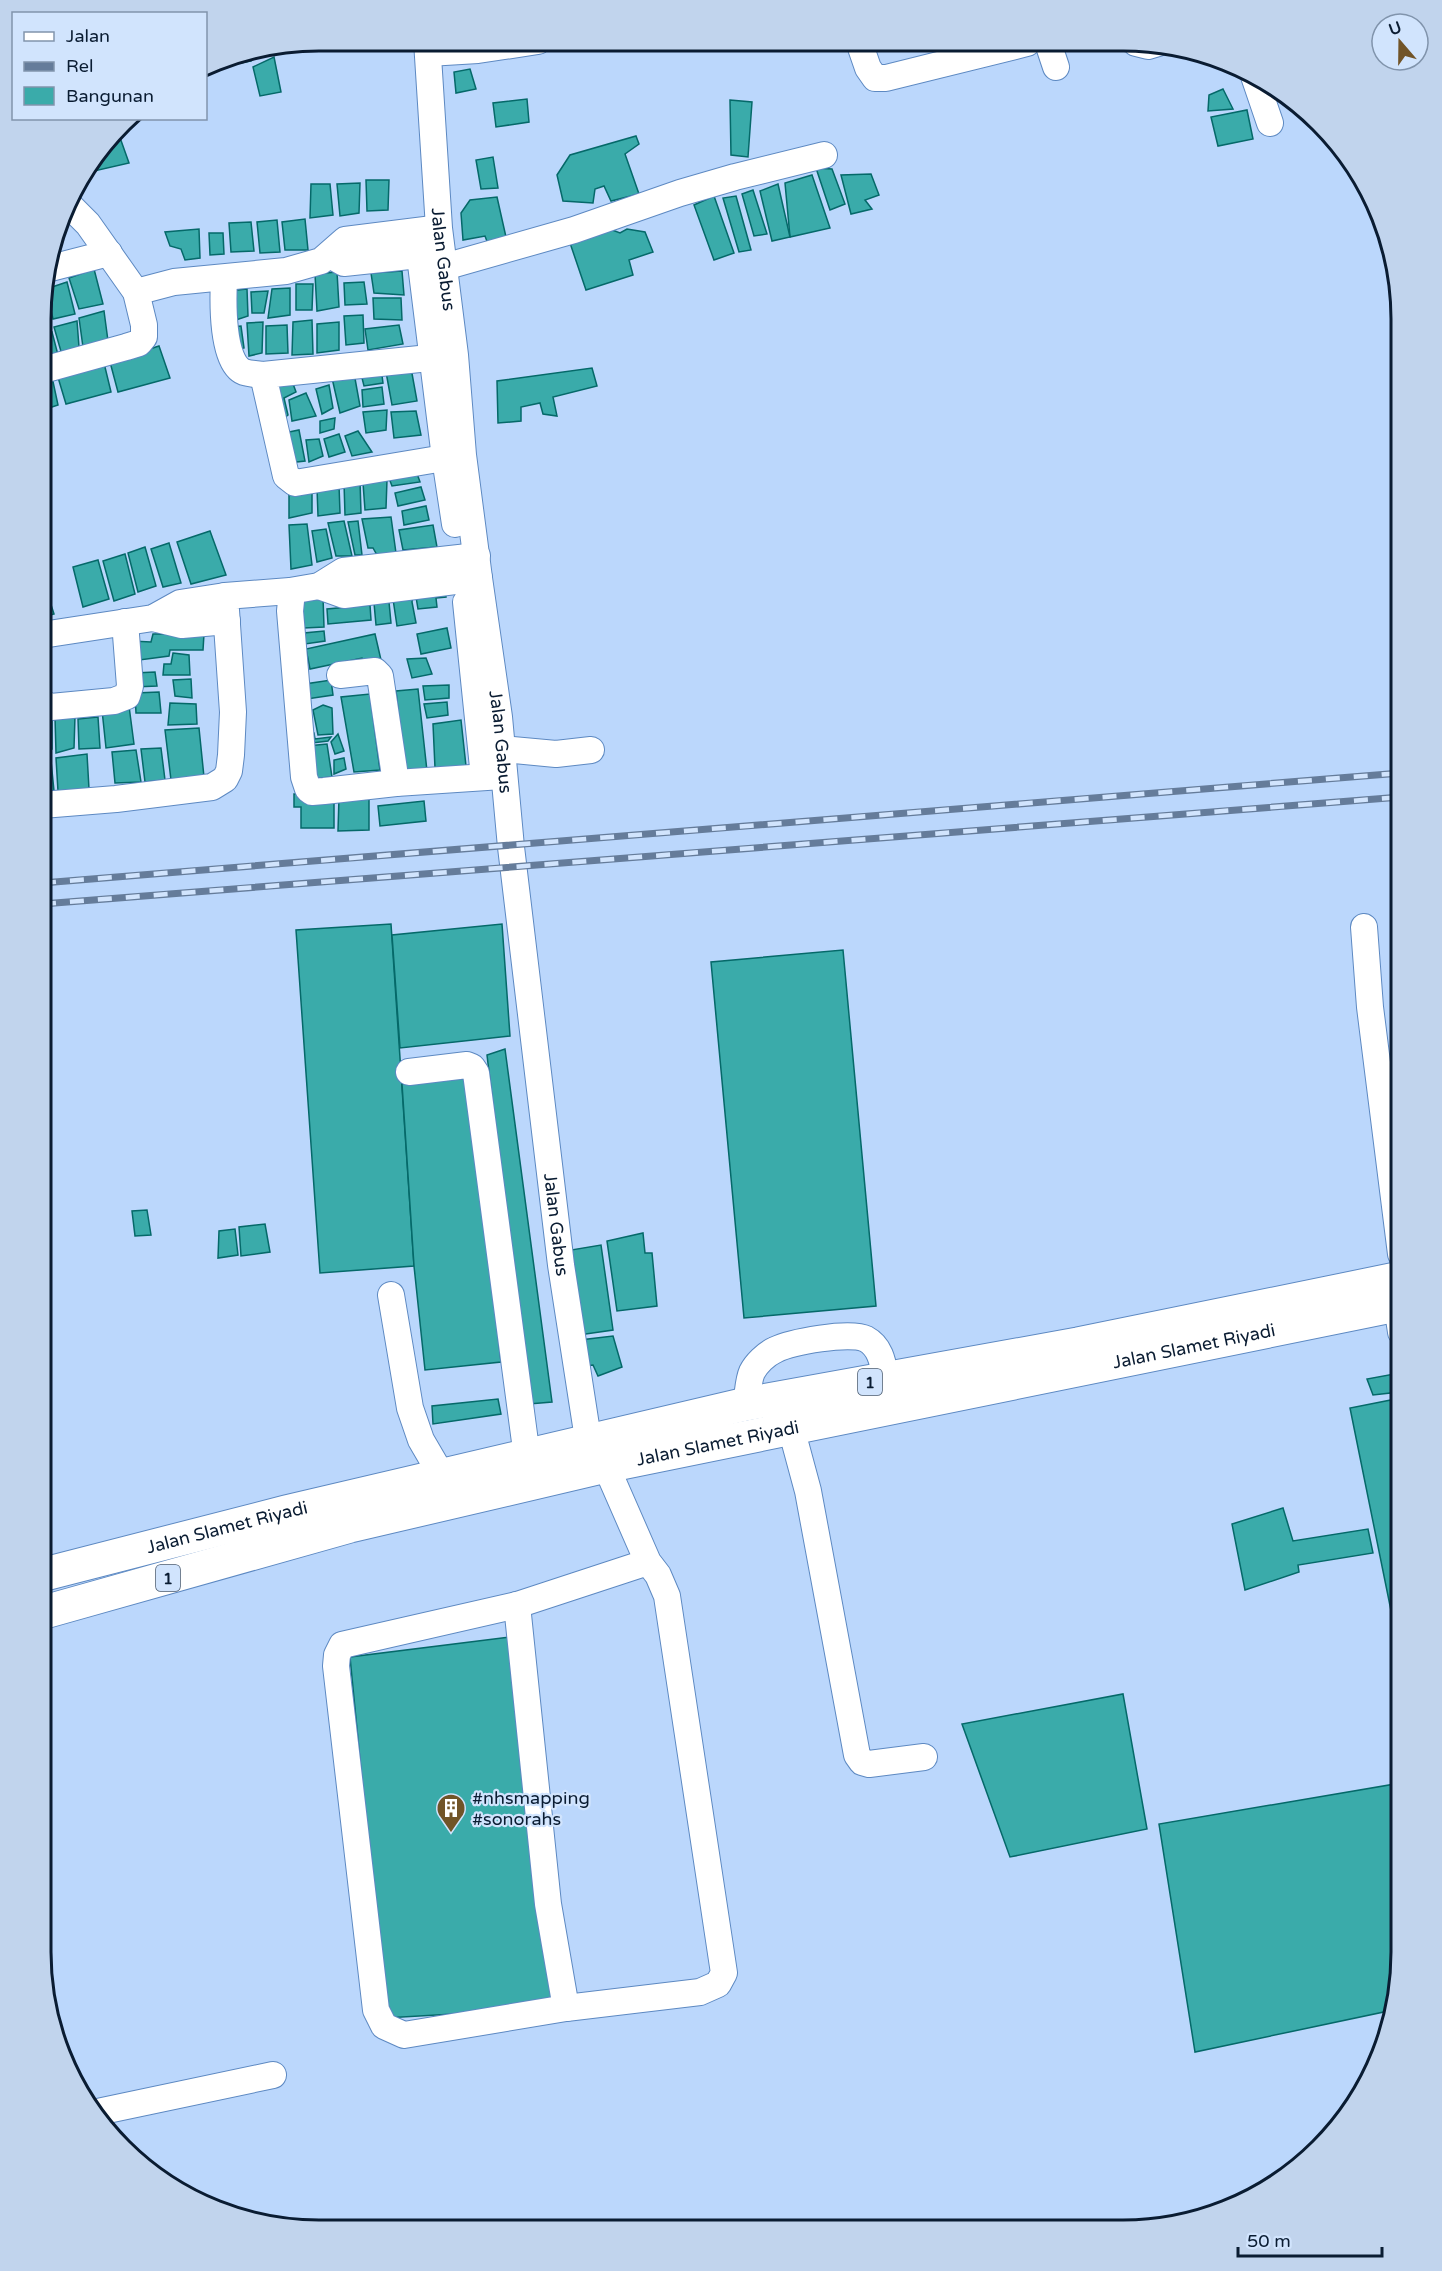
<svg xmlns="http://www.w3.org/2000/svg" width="1442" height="2271" font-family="'Varela Round',sans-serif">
<rect width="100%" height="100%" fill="#bbd7fc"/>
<g fill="#3aabaa" stroke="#056969" stroke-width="1.5">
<polygon points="249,54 251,61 212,69 210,63"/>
<polygon points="274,57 281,92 260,96 253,67"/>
<polygon points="470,69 476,89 456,93 454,72"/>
<polygon points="1223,89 1233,109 1208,111 1209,95"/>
<polygon points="527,99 529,122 496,127 493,103"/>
<polygon points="730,100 752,102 748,157 731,155"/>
<polygon points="1247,110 1253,139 1218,146 1211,117"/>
<polygon points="118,132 129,163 90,172 89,170"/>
<polygon points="636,136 639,144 625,154 639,194 611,201 604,186 595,189 593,203 563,201 557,175 570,155"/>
<polygon points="493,157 498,188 481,189 476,160"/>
<polygon points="816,168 832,169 845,204 830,210"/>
<polygon points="871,174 879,195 865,200 872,209 851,214 841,175"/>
<polygon points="812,175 830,228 790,237 785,183"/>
<polygon points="366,180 389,180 388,210 367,211"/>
<polygon points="360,183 359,213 340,216 337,184"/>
<polygon points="311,184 330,184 333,215 310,218"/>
<polygon points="778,184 790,237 772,241 760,191"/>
<polygon points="753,190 767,234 754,236 742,194"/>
<polygon points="714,196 734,253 714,260 694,205"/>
<polygon points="736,196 751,250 739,252 723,198"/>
<polygon points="497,197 506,237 488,244 485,236 463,240 461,213 470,200"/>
<polygon points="305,219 308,250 285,250 282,222"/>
<polygon points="277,220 280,252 260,253 257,222"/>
<polygon points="251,222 254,251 231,252 229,223"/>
<polygon points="607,228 620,233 627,229 645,232 653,252 629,260 633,275 586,290 570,243"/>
<polygon points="199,229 200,258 185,260 181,249 170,246 165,232"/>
<polygon points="209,233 223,233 224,254 210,255"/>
<polygon points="94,269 103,304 79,309 69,278"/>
<polygon points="402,271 404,295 374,293 371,273"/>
<polygon points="337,272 339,307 317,311 315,274"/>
<polygon points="67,282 75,314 53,319 46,289"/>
<polygon points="364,282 367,304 345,305 344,283"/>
<polygon points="296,284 313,284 312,310 296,310"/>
<polygon points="290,288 290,315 268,318 272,289"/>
<polygon points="247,289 248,316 230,322 229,291"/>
<polygon points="268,291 264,313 252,313 251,292"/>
<polygon points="373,298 401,298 402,320 374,319"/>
<polygon points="104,311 108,341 83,347 79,318"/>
<polygon points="363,315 364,343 346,345 344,316"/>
<polygon points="312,320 313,354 292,355 293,322"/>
<polygon points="77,321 79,347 62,355 54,327"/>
<polygon points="263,322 262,353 249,356 247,323"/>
<polygon points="339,322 339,350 317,353 317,324"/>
<polygon points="287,325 288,353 266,354 266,326"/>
<polygon points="399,325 403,344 368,350 365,329"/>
<polygon points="241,326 244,348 233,350 230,327"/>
<polygon points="52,332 58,355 52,357 48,348 43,349 43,334"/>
<polygon points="159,346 170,378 118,392 110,362"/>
<polygon points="104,363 111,392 66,404 57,374"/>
<polygon points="381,368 383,383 364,386 360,370"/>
<polygon points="411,368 417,401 392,405 386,372"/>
<polygon points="592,368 597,386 553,397 557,416 543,414 540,403 521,407 521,421 498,423 497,381"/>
<polygon points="354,373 360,406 340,413 332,378"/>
<polygon points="52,377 58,405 43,410 43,379"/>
<polygon points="292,381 296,392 284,398 288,415 277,424 270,388"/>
<polygon points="329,385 333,408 322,414 316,389"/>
<polygon points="382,387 384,404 363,407 362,390"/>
<polygon points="306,393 316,416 292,421 289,400"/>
<polygon points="387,410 386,430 366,433 363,412"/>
<polygon points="416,411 421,435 394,438 391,412"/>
<polygon points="335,418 334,429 320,433 320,421"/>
<polygon points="299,430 305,461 288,463 279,434"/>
<polygon points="358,431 372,452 352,456 345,436"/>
<polygon points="339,434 345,452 329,457 324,439"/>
<polygon points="319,439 323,456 309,462 306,440"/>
<polygon points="415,468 420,482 392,486 387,473"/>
<polygon points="387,480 386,508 365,510 363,483"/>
<polygon points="360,481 361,513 345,515 344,483"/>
<polygon points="339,485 340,513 318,516 317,488"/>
<polygon points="312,487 312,513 289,518 289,490"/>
<polygon points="421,487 425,500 398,506 395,493"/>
<polygon points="426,506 429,520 404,525 402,511"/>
<polygon points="391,517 396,553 377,555 373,548 368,548 362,519"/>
<polygon points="344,521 352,556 336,556 328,523"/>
<polygon points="358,521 362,555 355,555 348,522"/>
<polygon points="307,524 312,565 291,569 289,525"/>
<polygon points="433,525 437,547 403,550 399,530"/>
<polygon points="326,529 332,558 317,562 312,531"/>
<polygon points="210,531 226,575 191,584 177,542"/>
<polygon points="169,543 181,583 163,587 151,549"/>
<polygon points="145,547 156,586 138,592 128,553"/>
<polygon points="125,554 135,594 114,601 103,561"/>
<polygon points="98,560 109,599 83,607 73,567"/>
<polygon points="42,577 54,614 42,617"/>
<polygon points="445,587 446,597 436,598 437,607 418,609 415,591"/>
<polygon points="413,596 412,602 416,623 397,626 393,599"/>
<polygon points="323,597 324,627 304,628 302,598"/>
<polygon points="389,602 391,623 376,625 374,603"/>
<polygon points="370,605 371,620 328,624 327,609"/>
<polygon points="447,628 451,648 421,654 417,634"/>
<polygon points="324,631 325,641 305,644 304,633"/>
<polygon points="153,634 204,634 203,650 170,650 169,656 132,661 132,641 151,642"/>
<polygon points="375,634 381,660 364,663 362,658 310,669 306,649"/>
<polygon points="173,653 189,655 190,675 163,675 164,664 171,664"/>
<polygon points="426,658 432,674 412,678 407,659"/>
<polygon points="155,672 157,686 134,687 134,673"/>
<polygon points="191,679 192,698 175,696 173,680"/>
<polygon points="331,680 333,695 307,699 305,684"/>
<polygon points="449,685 449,698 425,700 423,686"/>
<polygon points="418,689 427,771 405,774 396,691"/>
<polygon points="159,692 161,713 136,713 135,693"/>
<polygon points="370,694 380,770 354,772 341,697"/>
<polygon points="447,702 448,715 427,718 424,704"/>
<polygon points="170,703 196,704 197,724 168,725"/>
<polygon points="323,705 332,708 333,734 318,735 313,710"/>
<polygon points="129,706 134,744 106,748 102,710"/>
<polygon points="75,716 74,748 56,753 55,717"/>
<polygon points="98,717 100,748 79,749 78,719"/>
<polygon points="52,719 52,749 42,749 42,720"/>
<polygon points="461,720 466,766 435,768 433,724"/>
<polygon points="199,728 204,777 171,780 165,730"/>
<polygon points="314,733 315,739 331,737 328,741 304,744 303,734"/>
<polygon points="338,734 344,751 335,754 331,742"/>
<polygon points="327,744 332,777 311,779 307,746"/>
<polygon points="161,748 165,780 145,782 141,749"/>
<polygon points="136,750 141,782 115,783 112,752"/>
<polygon points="87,754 89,789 58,791 56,758"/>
<polygon points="344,758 346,769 334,774 334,760"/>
<polygon points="51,761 54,791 42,793 42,762"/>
<polygon points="294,794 334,794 334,828 301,828 301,807 294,807"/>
<polygon points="369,795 369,830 338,831 339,797"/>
<polygon points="424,801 426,821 380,826 378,806"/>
<polygon points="391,924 414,1266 320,1273 296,930"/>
<polygon points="502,924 510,1036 400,1048 392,935"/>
<polygon points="843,950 876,1306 744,1318 711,962"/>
<polygon points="505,1049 552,1402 529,1404 487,1055"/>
<polygon points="469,1078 501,1362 425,1370 414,1266 402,1084"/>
<polygon points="147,1210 151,1235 135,1236 132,1211"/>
<polygon points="265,1224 270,1252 241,1256 239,1227"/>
<polygon points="235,1229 238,1255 218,1258 219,1231"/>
<polygon points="643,1233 645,1253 652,1253 657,1306 617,1311 607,1241"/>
<polygon points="601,1245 613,1330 579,1335 565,1251"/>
<polygon points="613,1336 622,1367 598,1376 593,1365 584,1366 580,1340"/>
<polygon points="1394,1374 1399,1392 1373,1395 1367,1379"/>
<polygon points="1401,1398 1401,1660 1350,1408"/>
<polygon points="498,1399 501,1414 433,1424 432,1406"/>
<polygon points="1283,1508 1293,1541 1368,1529 1373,1553 1298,1565 1299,1572 1245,1590 1232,1524"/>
<polygon points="510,1637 557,2008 385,2018 350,1657"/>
<polygon points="1123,1694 1147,1829 1010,1857 962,1724"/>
<polygon points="1401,1783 1401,1971 1393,2010 1195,2052 1159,1824"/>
</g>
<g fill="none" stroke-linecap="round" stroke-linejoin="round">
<g stroke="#5d89c2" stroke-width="28">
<g id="minor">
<path id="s1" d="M427,41L439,228L455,355L463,455L479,578L499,717L511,847L561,1265L591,1458"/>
<polyline points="859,42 868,68 875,78 886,78 1027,43"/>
<polyline points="1048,43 1056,67"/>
<polyline points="1136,43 1148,46 1158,43"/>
<polyline points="428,53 478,50 538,41"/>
<polyline points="1254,76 1270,123"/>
<polyline points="417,232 445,458 455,524"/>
<polyline points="330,255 344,263 419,255"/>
<polyline points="444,267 574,230 680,193 735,177 824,155"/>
<polyline points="47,269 109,253"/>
<path d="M224,278C223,299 221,363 244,372C250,374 257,374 263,375"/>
<polyline points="136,292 174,282 286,271 321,261 345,240 433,229"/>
<polyline points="449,356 263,375 286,476 295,483 462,455"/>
<polyline points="43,370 126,347 139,343 144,337 144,325 136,292 88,224 67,203"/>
<polyline points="319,586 344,595 479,578"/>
<polyline points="292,591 290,611 304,777 308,789 312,792 324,791 396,783 502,776"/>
<polyline points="466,602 484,777"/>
<polyline points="153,618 182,625 227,621"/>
<polyline points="42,635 153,618 180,603 225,596"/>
<polyline points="340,675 375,671 380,676 396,783"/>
<polyline points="42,703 51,707 114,701 127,696 130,686 125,622"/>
<polyline points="503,749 556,754 591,750"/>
<polyline points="42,805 116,799 212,787 225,779 229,771 231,755 233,712 225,596 290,591 319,586 343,571 477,556"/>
<polyline points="1364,927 1370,1007 1401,1254"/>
<polyline points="409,1072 467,1065 472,1067 476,1073 527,1457"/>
<polyline points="391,1295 410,1408 421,1440 442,1476"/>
<polyline points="1397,1305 1401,1332"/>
<path d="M746,1404C748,1395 748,1381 752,1372C756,1364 766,1354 775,1350C791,1342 850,1331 866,1339C881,1347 883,1364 886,1379"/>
<polyline points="791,1428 808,1491 857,1755 862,1762 869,1764 924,1757"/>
<polyline points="606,1466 648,1562 658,1575 667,1596 724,1973 718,1984 700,1992 566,2008 404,2035 384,2026 376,2010 336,1666 337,1655 342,1645 517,1605 648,1562"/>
<polyline points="517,1605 548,1904 566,2008"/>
<polyline points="93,2113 273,2075"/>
</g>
</g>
<g stroke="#5d89c2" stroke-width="35">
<g id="highway">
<path id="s2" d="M41,1575L286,1512L746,1404L1078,1344L1401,1278"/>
<path id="s3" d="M41,1613L350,1526L606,1466L1401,1304"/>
</g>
</g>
<use href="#minor" stroke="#fff" stroke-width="26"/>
<use href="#highway" stroke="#fff" stroke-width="33"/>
<g stroke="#657c9a" stroke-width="7">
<g id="rail">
<polyline points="42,883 1401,773"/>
<polyline points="42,904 1401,797"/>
</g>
</g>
<use href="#rail" stroke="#d1e4fd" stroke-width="4.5" stroke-dasharray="14" stroke-linecap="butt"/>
</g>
<defs>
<g id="building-pin" transform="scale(1.5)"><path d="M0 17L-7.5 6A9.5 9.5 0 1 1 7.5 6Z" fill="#715428" stroke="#d1e4fd"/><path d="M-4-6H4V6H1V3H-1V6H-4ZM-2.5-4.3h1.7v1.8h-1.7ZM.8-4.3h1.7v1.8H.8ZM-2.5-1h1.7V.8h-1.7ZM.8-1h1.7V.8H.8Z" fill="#fff"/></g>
</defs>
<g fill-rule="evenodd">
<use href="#building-pin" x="451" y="1808"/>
</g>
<g text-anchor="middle" stroke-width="4.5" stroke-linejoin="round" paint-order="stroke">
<g fill="#d1e4fd" stroke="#46586f" stroke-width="1.5">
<rect x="858" y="1369" width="24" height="26" rx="4.5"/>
<rect x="156" y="1565" width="24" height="26" rx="4.5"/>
</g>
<g font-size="16" font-weight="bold" fill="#0a1c32">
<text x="870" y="1388">1</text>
<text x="168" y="1584">1</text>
</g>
<g font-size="18" fill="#0a1c32" stroke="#d1e4fd">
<text dy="6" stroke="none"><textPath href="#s1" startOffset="219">Jalan Gabus</textPath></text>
<text dy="6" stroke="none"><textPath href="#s1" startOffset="705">Jalan Gabus</textPath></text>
<text dy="6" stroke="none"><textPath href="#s1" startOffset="1191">Jalan Gabus</textPath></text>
<text dy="6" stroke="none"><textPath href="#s3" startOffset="1184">Jalan Slamet Riyadi</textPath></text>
<text dy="6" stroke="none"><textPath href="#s3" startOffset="698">Jalan Slamet Riyadi</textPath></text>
<text dy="6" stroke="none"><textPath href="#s2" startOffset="192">Jalan Slamet Riyadi</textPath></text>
</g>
<g font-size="18" fill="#0a1c32" stroke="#d1e4fd" text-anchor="start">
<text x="472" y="1804">#nhsmapping<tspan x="472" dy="21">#sonorahs</tspan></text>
</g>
</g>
<path d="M0 0H1442V2271H0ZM319 51H1123A268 268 0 0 1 1391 319V1952A268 268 0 0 1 1123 2220H319A268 268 0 0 1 51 1952V319A268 268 0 0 1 319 51Z" fill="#c1d4ed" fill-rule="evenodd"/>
<path fill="none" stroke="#0a1c32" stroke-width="3" d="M319 51H1123A268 268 0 0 1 1391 319V1952A268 268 0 0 1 1123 2220H319A268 268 0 0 1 51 1952V319A268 268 0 0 1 319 51Z"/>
<rect x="12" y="12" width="195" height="108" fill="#d1e4fd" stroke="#8194ac" stroke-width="1.5"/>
<rect x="24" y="32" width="30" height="9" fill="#ffffff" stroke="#8194ac" stroke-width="1.5"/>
<text x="66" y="42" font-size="18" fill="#0a1c32">Jalan</text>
<rect x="24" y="62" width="30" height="9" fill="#657c9a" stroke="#8194ac" stroke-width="1.5"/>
<text x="66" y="72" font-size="18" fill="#0a1c32">Rel</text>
<rect x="24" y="87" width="30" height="18" fill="#3aabaa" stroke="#8194ac" stroke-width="1.5"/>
<text x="66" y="102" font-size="18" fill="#0a1c32">Bangunan</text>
<g transform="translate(1400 42) rotate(340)"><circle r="28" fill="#d1e4fd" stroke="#8194ac" stroke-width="1.5"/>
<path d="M0-4.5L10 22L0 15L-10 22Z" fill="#715428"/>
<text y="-9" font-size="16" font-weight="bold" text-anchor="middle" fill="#0a1c32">U</text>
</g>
<path d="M1238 2247v9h144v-9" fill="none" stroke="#0a1c32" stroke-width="3"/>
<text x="1247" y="2247" font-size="18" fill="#0a1c32" stroke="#d1e4fd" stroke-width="4.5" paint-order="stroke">50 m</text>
</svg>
